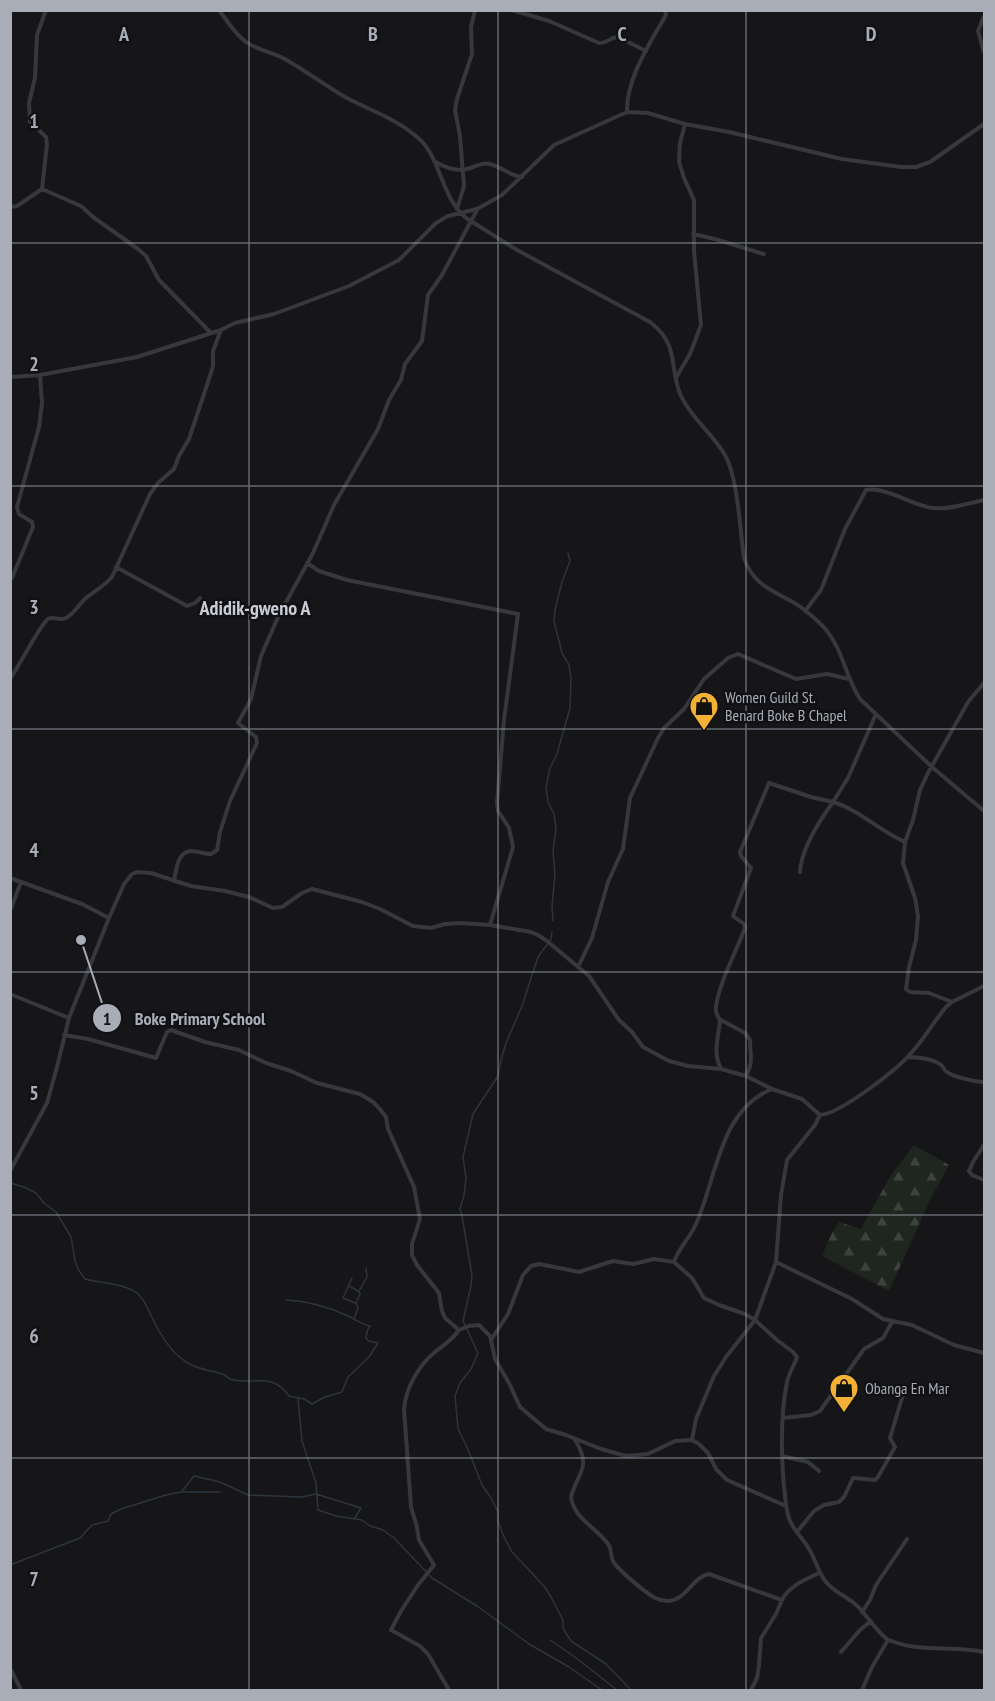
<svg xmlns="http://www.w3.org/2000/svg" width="995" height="1701" viewBox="0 0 995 1701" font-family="'PT Sans Narrow',sans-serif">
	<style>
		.forest { fill: url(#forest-firs) }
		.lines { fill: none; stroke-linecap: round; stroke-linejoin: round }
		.stream { stroke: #2c353c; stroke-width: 1.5 }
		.street { stroke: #37383d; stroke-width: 4 }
		.grid { fill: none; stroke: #a8adb8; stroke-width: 1.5; stroke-opacity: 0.55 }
		.labels { text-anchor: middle; stroke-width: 5; stroke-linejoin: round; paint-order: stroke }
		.poi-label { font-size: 16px; fill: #a8adb8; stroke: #111113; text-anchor: start }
		.quarter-label { font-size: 20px; font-weight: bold; fill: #c9ccd4; stroke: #111113 }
		.grid-label { font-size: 20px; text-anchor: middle; font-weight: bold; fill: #a8adb8; stroke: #111113; stroke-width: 5; stroke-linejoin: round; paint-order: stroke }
		.leader { fill: none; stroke: #a8adb8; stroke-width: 2 }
		.callout-dot { fill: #a8adb8; stroke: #111113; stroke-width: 2 }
		.mark-label { font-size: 18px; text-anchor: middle; font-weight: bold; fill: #111 }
		.callout-label { font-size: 18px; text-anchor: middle; font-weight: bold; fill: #a8adb8; stroke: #111113; stroke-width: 5; stroke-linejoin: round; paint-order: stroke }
	</style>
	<defs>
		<pattern id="forest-firs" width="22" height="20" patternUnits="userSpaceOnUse" patternTransform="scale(1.5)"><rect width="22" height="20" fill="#1e261f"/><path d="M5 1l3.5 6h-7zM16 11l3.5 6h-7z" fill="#3c433d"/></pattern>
	</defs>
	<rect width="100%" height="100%" fill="#161618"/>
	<!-- forest -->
	<path class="forest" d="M914,1145L949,1165L930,1200L889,1291L822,1256L831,1235L839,1222L861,1229L891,1175Z"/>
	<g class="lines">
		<!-- stream -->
		<path class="stream" d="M553,921L552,906L555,874L553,851L556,829L554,814L548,802L546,787L550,768L557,754L570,708L571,679L569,665L562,653L554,621L555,610L562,582L570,561L568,553
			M552,932L551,939L538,957L522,1006L506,1043L501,1060L498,1076L473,1114L463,1157L466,1178L464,1195L460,1209L462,1216L472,1275L471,1286L463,1321L478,1353L471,1369L460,1383L455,1396L458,1429L467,1447L482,1485L491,1498L498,1512V1522L505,1539L512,1552L544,1586L551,1597L563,1620V1628L571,1641L606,1664L631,1690
			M10,1183L24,1187L36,1193L44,1203L56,1212L71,1237L75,1261L78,1269L85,1279C100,1283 127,1284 138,1294C144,1299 146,1306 150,1313C158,1331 170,1353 188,1363C199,1370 210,1370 223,1374C225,1375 228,1378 230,1379C252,1386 272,1371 289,1396L304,1399L312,1404L325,1397L342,1392L348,1377L369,1357L378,1343L369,1341L366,1338L367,1331L370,1326C362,1324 356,1320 348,1316C329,1307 307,1301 286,1300
			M352,1278L343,1298L355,1303
			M349,1286L358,1291
			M354,1319L358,1308L356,1303L360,1294L359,1291L367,1277L366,1268
			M298,1399L302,1441L316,1483L318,1510L336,1516L362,1520L370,1526L383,1530L394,1538L432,1578L477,1606L529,1644L569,1667L602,1690
			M182,1491L194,1476L220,1482L248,1495L302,1497L316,1494L361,1508L354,1519
			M10,1565L80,1538L92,1525L108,1521L111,1514L121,1509L166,1495L181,1492H220
			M550,1640L575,1657L617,1690"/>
		<!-- street -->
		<path class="street" d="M46,10L37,35L35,78L29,103L30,122L46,137L47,144L42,189L81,206L93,217L138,249L146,256L159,280L211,333
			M219,10C227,21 235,34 246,42C257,50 272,52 283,58C305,70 324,85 345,97C369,110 397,119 417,137C441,156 440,196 466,218L517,250L650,322C681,346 668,367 681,396C692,419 712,433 725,455C738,478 740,531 744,558C752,583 771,590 791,601C801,606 820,622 827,631C843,651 846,678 860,699L932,767L984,811
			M512,10L549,21L599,43C607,44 610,37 618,37L646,51
			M984,16L978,31L984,52
			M627,112C626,79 650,43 666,15L665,10
			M434,161C442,166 452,170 462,170C471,170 481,161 490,164C502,167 510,176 522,177
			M10,207L17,206L42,189
			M457,209L464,186L460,136L455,110L457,99L472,54L471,27L475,10
			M693,234L715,239L764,254
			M677,376L690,354L701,325L694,251V200L684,178L679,162L680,143L685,124
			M10,377L40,375L137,357L221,330L235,323L274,314L349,286L399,260L436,223L448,216L477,209L502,195L554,145L627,112L648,113L685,124L729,132L842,159L901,167H916L930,162L984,124
			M307,563L319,571L347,580L518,614L504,720L497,803L498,811L509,828L513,847L490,925
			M116,567L187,606L195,603L200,598
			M12,578L33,527L32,522L19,514L17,507L39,427L42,403L40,375
			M805,611L821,590L845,529L866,490C885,486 913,506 933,508C949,510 969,503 984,500
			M10,679C17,670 41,623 48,619C53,616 60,621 66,618C74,614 79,604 86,598C95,591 104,586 112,577L150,494L158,483L174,469L179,456L189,439L208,382L213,366V351L221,330
			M800,872C801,849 820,820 833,802C860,810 879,831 905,842
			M10,878L82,904L109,918
			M174,881C176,871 177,853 190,851C197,851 204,854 211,854L217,850L220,832L230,801L257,743L256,737L238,723L251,699L261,656L279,615L313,553L334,505L378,429L389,400L401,380L405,364L422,341L428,295L442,275L477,210
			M10,911L21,882
			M578,967L592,938L608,882L623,849L630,798L658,738L664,728L684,709L704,679L728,658L738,654L796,679L827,674L849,679
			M10,994L69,1018
			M952,1002L929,993L910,992L906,989L909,967L916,940L918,916L915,898L903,863L905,842L913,820L920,790L928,773L968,702L984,683
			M721,1020L745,1033L750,1040C750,1056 754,1060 746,1076
			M64,1035L88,1039L156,1058L167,1032L171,1030L205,1042L239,1050L266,1063L291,1071L317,1083L360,1094L373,1102L379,1108L386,1117L388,1129L414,1187L420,1219L412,1244V1255L417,1265L439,1293L442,1311L445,1318L459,1330L469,1326L479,1325L490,1336L495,1359L509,1383L520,1407L546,1429L566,1435L601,1449L626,1456L648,1454L675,1441L692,1440L699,1444L708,1453L716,1469L727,1480L786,1506
			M908,1057C917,1057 934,1059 941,1065C944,1067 944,1071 947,1072C953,1077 977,1082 984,1082
			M721,1068C712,1053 719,1036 720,1020C717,1015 715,1012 716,1006C720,981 736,952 745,928L744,924L733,916L751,868L741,856L740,852L769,783L811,797L833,802L848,778L876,714
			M820,1115L815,1125L787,1160L781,1195L776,1262L755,1320L777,1340L793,1352L797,1357C794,1366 789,1373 787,1382C780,1417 781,1452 784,1487C786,1499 785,1512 791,1523C796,1533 804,1540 809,1549C816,1560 818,1572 826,1582C834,1592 846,1596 855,1604C866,1613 879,1636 889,1640C919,1653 953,1645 984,1652
			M984,1145L973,1162L969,1171L972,1175L984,1180
			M10,1171L47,1103L57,1067L69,1018L109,918L124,884L132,874L137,872L151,873L191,886L225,891L249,897L273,908L282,907L302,893L312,889L362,902L380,909L413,926L431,928L445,924L460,923L490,925L531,932L538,935L547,941L589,976L619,1020L632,1032L643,1047L669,1061L688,1066L721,1069L746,1076L772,1089L802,1099L820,1115C840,1114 898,1069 912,1052C925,1038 934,1021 946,1007L952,1002L984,986
			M776,1262L852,1299L883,1319L912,1325L954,1345L984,1353
			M491,1340L508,1314L523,1275L531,1266L539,1264L579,1272L613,1261L633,1264L654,1259L674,1262
			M783,1418L811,1415L820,1411L864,1349L883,1338L892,1322
			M574,1438C593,1469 578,1470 571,1497C574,1519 596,1527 608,1544C612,1549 610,1555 613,1561C617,1569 646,1593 655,1598C659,1600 663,1601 668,1601C687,1600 692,1577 709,1574L782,1600C789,1586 806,1579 819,1573
			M692,1440L696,1419L714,1376L726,1357L755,1320L745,1314L719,1305L704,1298L692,1278L674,1262C678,1249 689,1239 695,1226C717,1180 718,1111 772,1089
			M782,1456L808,1462L819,1471
			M797,1532L814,1511L824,1505L839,1502L844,1497L853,1478L875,1480L878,1477L895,1447L890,1438L905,1388
			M862,1612L870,1600L876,1585L907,1539
			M841,1652L860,1630L871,1621
			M10,1668L21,1690
			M449,1690L428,1654L420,1646L391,1630L401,1611L418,1585L434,1565L419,1540L417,1527L411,1507L404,1409C406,1388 418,1366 435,1352C444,1345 452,1340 459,1330
			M751,1690L757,1678L759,1665L761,1638L776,1614L782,1600
			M862,1690L872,1667L888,1640"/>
	</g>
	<!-- grid -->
	<path class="grid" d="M249,10V1690M498,10V1690M746,10V1690M10,243H984M10,486H984M10,729H984M10,972H984M10,1215H984M10,1458H984"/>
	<!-- icons -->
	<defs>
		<g id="shop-pin" transform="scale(1.5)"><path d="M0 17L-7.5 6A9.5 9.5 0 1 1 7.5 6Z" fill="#f2b134" stroke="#111113"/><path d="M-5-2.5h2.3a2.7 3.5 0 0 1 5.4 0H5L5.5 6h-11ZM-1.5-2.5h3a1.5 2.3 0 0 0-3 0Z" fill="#111"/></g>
	</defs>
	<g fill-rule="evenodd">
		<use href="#shop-pin" x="704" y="706"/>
		<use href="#shop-pin" x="844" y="1388"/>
	</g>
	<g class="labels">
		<!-- poi labels -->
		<g class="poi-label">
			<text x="725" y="703">Women Guild St.<tspan x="725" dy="18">Benard Boke B Chapel</tspan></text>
			<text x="865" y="1394">Obanga En Mar</text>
		</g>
		<!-- quarter labels -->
		<g class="quarter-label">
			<text x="255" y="615">Adidik-gweno A</text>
		</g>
	</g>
	<g class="grid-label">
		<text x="124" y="41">A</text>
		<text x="373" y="41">B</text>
		<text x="622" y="41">C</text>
		<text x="871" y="41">D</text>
		<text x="34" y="128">1</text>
		<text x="34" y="371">2</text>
		<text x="34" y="614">3</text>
		<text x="34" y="857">4</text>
		<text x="34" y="1100">5</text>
		<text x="34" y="1343">6</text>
		<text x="34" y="1586">7</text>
	</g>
	<!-- callouts -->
	<path class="leader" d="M81 940L107 1018"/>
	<g class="callout-dot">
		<circle cx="81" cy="940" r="6"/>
		<circle cx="107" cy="1018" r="15"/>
	</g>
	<g class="mark-label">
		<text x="107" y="1025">1</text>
	</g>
	<g class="callout-label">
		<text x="200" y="1025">Boke Primary School</text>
	</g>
	<!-- border -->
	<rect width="995" height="1701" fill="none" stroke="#a8adb8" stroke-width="24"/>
</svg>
